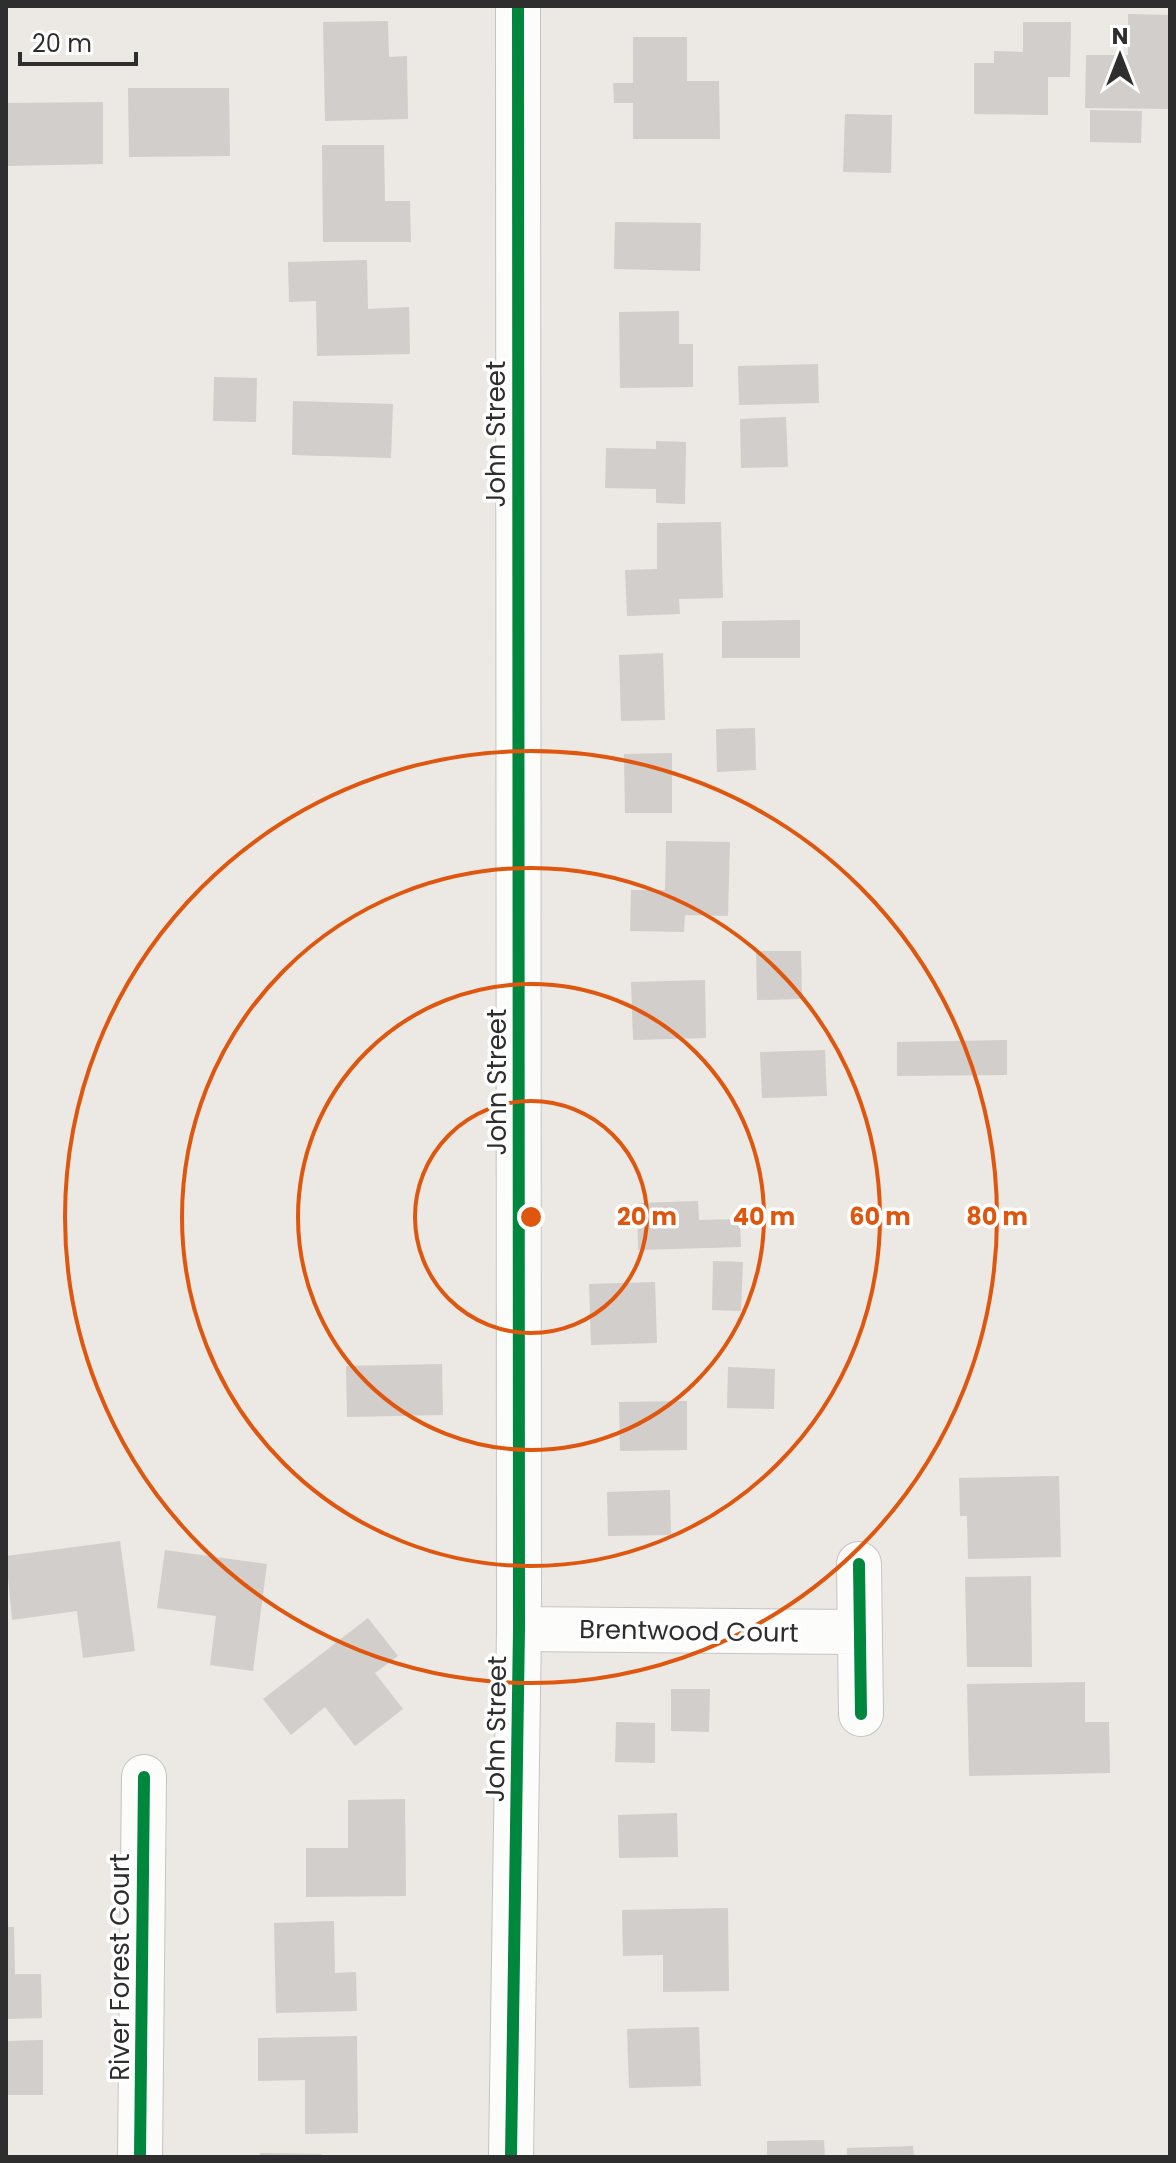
<svg xmlns="http://www.w3.org/2000/svg" width="1176" height="2163" viewBox="0 0 1176 2163" font-family="Poppins,sans-serif">
	<style>
		.building { fill: #d1cecb }
		.lines { fill: none; stroke-linecap: round; stroke-linejoin: round }
		.minor-casing { stroke: #c5c4c5; stroke-width: 46 }
		.minor { stroke: #fcfcfb; stroke-width: 44 }
		.cycleway-casing { stroke: #fff; stroke-width: 17 }
		.cycleway { stroke: #00873e; stroke-width: 12 }
		.ring { fill: none; stroke: #df570e; stroke-width: 4 }
		.labels { text-anchor: middle; stroke-width: 7; stroke-linejoin: round; paint-order: stroke }
		.street-label { font-size: 26px; fill: #2e2e2e; stroke: #fff }
		.centre { fill: #df570e; stroke: #fff; stroke-width: 4 }
		.ring-label { font-size: 24px; text-anchor: middle; font-weight: bold; fill: #df570e; stroke: #fff; stroke-width: 7; stroke-linejoin: round; paint-order: stroke }
	</style>
	<rect width="100%" height="100%" fill="#ece8e4"/>
	<!-- building -->
	<path class="building" d="M1128,14L1170,15V109L1085,108L1086,55H1128Z
		M388,21L389,57L407,56L408,119L325,121L323,22Z
		M1023,22H1071L1070,77H1048V115L974,114V63H994V51L1023,52Z
		M633,37H687V81H719L720,139H633V103H614L613,83H633Z
		M128,88H229L230,156L129,157Z
		M103,102V164L6,166V103Z
		M1090,110L1142,111L1141,143L1090,142Z
		M845,114L892,115L891,173L843,172Z
		M322,145H384L385,201H410L411,242H323Z
		M615,222L701,223L700,271L614,269Z
		M367,260L368,309L409,307L410,354L317,356L316,301L289,302L288,262Z
		M679,311V344H693V387L620,388L619,312Z
		M818,364L819,403L739,405L738,366Z
		M214,377L257,378L256,422L213,421Z
		M293,401L393,404L391,458L292,455Z
		M786,417L788,467L741,468L740,419Z
		M656,441L686,442L685,504L656,503V489L605,488L606,448L656,449Z
		M721,522L723,598L679,599L680,614L627,616L625,570L657,569V523Z
		M800,620V658H722V621Z
		M663,653L665,720L621,721L619,655Z
		M755,728L756,770L717,772L716,729Z
		M672,753V813H625L624,754Z
		M666,841L730,842L728,916L685,915L684,932L630,931L631,890H665Z
		M756,951H801L802,999L757,1000Z
		M705,980L706,1038L633,1040L631,982Z
		M1007,1040V1075L897,1076V1042Z
		M825,1050L827,1096L762,1098L760,1052Z
		M698,1201L699,1220L740,1219L741,1247L638,1250L637,1203Z
		M713,1261L743,1262L741,1311L712,1310Z
		M655,1282L657,1343L591,1345L589,1284Z
		M442,1364L443,1415L347,1417L346,1366Z
		M728,1367L775,1369L774,1409L727,1408Z
		M687,1401V1450L620,1451L619,1402Z
		M1059,1476L1061,1557L968,1559L967,1516H960L959,1478Z
		M670,1490L671,1535L608,1536L607,1492Z
		M120,1541L135,1651L83,1658L77,1611L12,1620L6,1556Z
		M165,1550L267,1564L253,1671L210,1665L216,1616L157,1608Z
		M1031,1576L1032,1667H967L965,1577Z
		M368,1618L398,1656L375,1673L403,1709L355,1746L325,1707L291,1735L263,1699Z
		M1085,1682V1722H1109L1110,1773L969,1776L967,1684Z
		M671,1689H710L709,1732L671,1731Z
		M616,1722L655,1723V1763L615,1762Z
		M405,1799L406,1896L306,1897V1848H348V1800Z
		M677,1813L678,1857L619,1858L618,1815Z
		M728,1908L729,1991L663,1992V1955L623,1956L622,1910Z
		M334,1921L335,1973L356,1972L357,2011L276,2013L274,1923Z
		M6,1927H14L15,1974H41L42,2018L6,2019Z
		M699,2027L701,2086L629,2088L627,2029Z
		M357,2036L358,2133L305,2134V2080L258,2081V2038Z
		M43,2040V2095H6V2041Z
		M824,2140L825,2157H767V2141Z
		M913,2146L914,2157H847V2148Z
		M260,2153L322,2154V2157H260Z"/>
	<g class="lines">
		<!-- minor casing -->
		<g class="minor-casing">
			<path id="minor" d="M859,1564L861,1714
				M519,1629L859,1632
				M140,2157L144,1777
				M511,2157L519,1629L518,6"/>
		</g>
		<!-- minor -->
		<use href="#minor" class="minor"/>
		<!-- cycleway casing -->
		<g class="cycleway-casing">
			<path id="cycleway" d="M859,1564L861,1714
				M140,2157L144,1777
				M511,2157L519,1629L518,6"/>
		</g>
		<!-- cycleway -->
		<use href="#cycleway" class="cycleway"/>
	</g>
	<!-- distance rings -->
	<g class="ring">
		<circle cx="531" cy="1217" r="116"/>
		<circle cx="531" cy="1217" r="233"/>
		<circle cx="531" cy="1217" r="349"/>
		<circle cx="531" cy="1217" r="466"/>
	</g>
	<g class="labels">
		<!-- street labels -->
		<g class="street-label">
			<text transform="translate(496 434) rotate(-90)" y="9">John Street</text>
			<text transform="translate(497 1082) rotate(-90)" y="9">John Street</text>
			<text transform="translate(689 1631) rotate(1)" y="9">Brentwood Court</text>
			<text transform="translate(496 1729) rotate(-89)" y="9">John Street</text>
			<text transform="translate(120 1967) rotate(-90)" y="9">River Forest Court</text>
		</g>
	</g>
	<circle cx="531" cy="1217" r="12" class="centre"/>
	<g class="ring-label">
		<text x="647" y="1225">20 m</text>
		<text x="764" y="1225">40 m</text>
		<text x="880" y="1225">60 m</text>
		<text x="997" y="1225">80 m</text>
	</g>
	<!-- border -->
	<rect width="1176" height="2163" fill="none" stroke="#2e2e2e" stroke-width="16"/>
	<!-- north arrow -->
	<g transform="translate(1120 56)" stroke="#ffffff" stroke-width="6" paint-order="stroke">
	<path d="M0-6L14 30L0 20L-14 30Z" fill="#2e2e2e"/>
	<text y="-12" font-size="22" font-weight="bold" text-anchor="middle" fill="#2e2e2e">N</text>
	</g>
	<!-- scale -->
	<path d="M20 52v12h116v-12" fill="none" stroke="#2e2e2e" stroke-width="4"/>
	<text x="32" y="52" font-size="24" fill="#2e2e2e" stroke="#ffffff" stroke-width="6" paint-order="stroke">20 m</text>
</svg>
